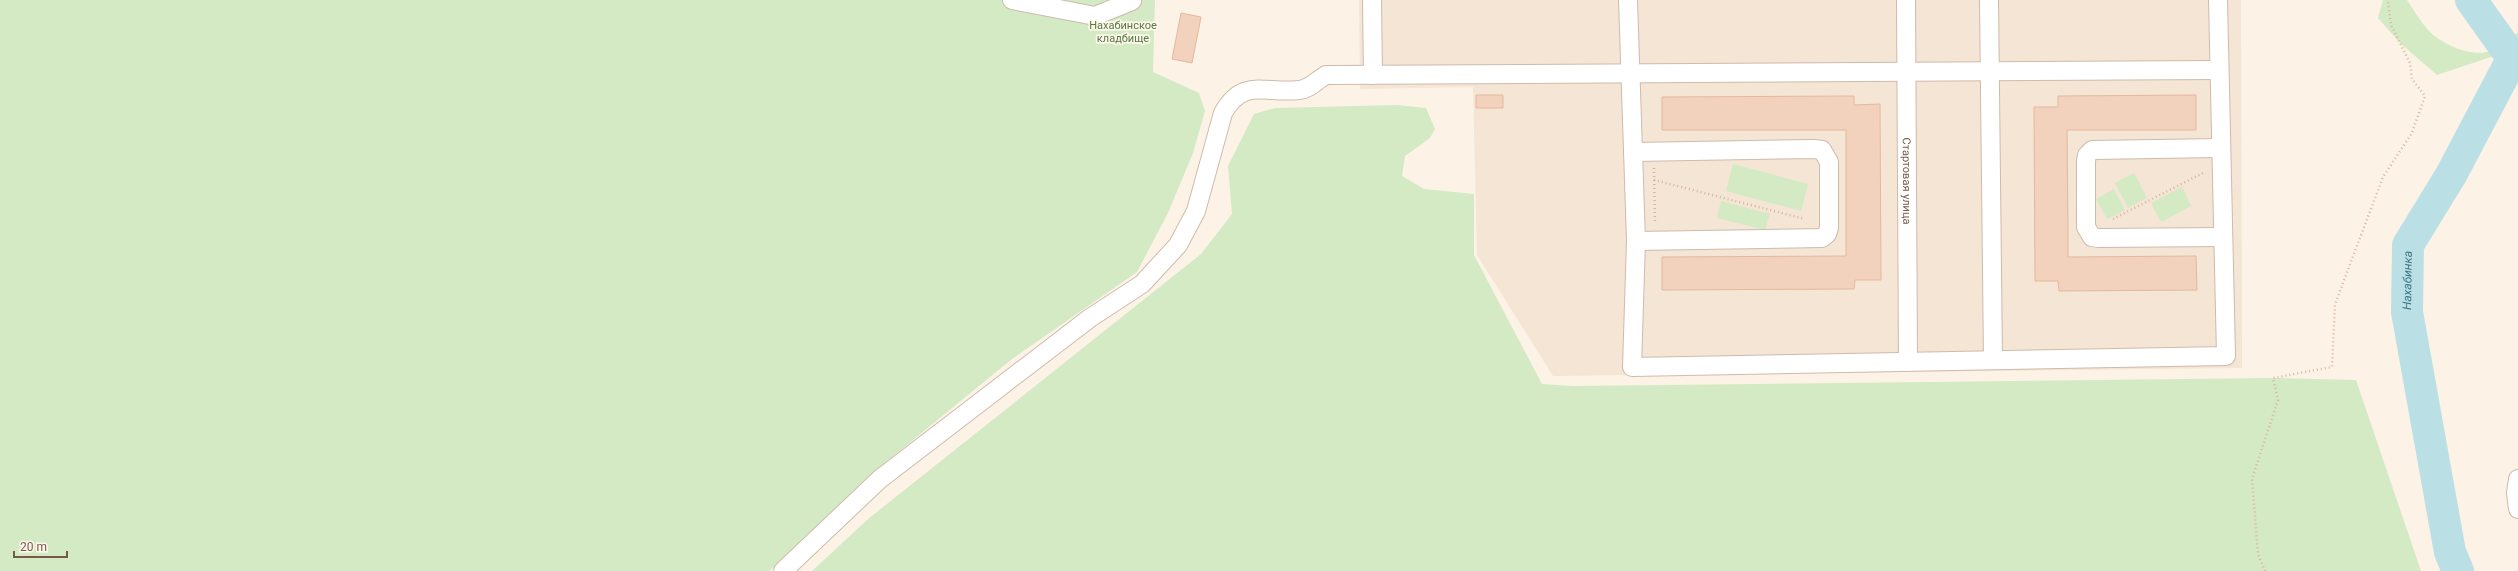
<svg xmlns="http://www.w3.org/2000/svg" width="2518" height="571" viewBox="0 0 2518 571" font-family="Roboto,sans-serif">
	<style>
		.residential { fill: #f4e5d4 }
		.green { fill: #d3eac4 }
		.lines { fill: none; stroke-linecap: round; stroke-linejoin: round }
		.stream { stroke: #a0cfd8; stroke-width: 5.5 }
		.river { stroke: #bae0e6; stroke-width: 32 }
		.building { fill: #f2d2bd; stroke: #e4b89e }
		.minor-casing { stroke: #cebbac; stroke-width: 20 }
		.path { stroke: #d7b5a0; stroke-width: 2.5; stroke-dasharray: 1 3; stroke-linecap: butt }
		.minor { stroke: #fff; stroke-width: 18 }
		.labels { text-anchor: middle; stroke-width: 3.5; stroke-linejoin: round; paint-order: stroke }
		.park-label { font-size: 11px; fill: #547b42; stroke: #fff7ec }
		.street-label { font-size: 11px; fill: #755a4a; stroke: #fff7ec }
		.water-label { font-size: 12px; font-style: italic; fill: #417782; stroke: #fff7ec }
	</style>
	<rect width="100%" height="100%" fill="#fcf3e6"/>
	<!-- residential -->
	<path class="residential" d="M1359,0H2241L2242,368L1553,376L1477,255L1473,87L1360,89Z"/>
	<!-- green -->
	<path class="green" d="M0,0H1155L1153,72L1199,93L1205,111L1193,153L1168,213L1137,272L1012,359L869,476L770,571H0Z
		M2383,0H2407C2414,10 2420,21 2428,30C2441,44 2472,58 2490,51C2501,47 2510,39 2518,32V48L2437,75L2400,43L2378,18Z
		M1397,105L1426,108L1435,129L1430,138L1405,156L1402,176L1424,189L1474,194V255L1542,384L1572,386L2273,378L2356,380L2421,571H812L868,519L1201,254L1232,214L1228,166L1254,114L1275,108Z
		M1733,164L1808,184L1801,211L1726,191Z
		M2134,173L2147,198L2128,208L2115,183Z
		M2182,187L2191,206L2161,222L2151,203Z
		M2114,189L2125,210L2107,219L2096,199Z
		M1721,201L1770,214L1765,230L1717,218Z"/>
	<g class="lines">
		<!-- stream -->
		<path class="stream" d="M2509,65L2518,67"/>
		<!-- river -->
		<path class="river" id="s1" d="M2458,571L2450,552L2407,312L2408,245L2451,175L2509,65L2511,56L2471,0"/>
	</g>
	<!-- building -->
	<path class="building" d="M1181,13L1201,17L1192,63L1172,59Z
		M1476,95H1503V108H1476Z
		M2196,95V130H2067L2068,225V257L2196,256L2197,290L2059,291L2058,281H2035L2034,107H2058V96Z
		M1854,96V105L1880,104L1881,280H1855L1854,289L1662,290V257L1846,256V130H1662V97Z"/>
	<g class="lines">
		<!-- minor casing -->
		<g class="minor-casing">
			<g id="minor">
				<path d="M1012,0L1095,16L1132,1"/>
				<path d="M1372,0L1373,75"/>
				<path d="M1628,0L1636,241L1632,367L2226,356L2218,0"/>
				<path id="s2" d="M1906,0L1908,362"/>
				<path d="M1989,0L1993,360"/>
				<path d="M2220,148L2092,150L2087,155L2086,161V227L2092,237L2098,238L2223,237"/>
				<path d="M1633,152L1814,149L1822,150L1829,162V228L1827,234L1822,238L1636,241"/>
				<path d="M2518,479L2516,493L2518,509"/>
				<path d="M783,571L880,479L1090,318L1142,284L1178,245L1196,211L1223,113C1243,77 1265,94 1299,90C1310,89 1317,80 1326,75L2218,70"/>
			</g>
		</g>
		<!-- path -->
		<path class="path" d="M1654,168L1655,223
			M1654,180L1805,219
			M2113,219L2203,173
			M2265,571L2258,554L2252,479L2278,400L2273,378L2332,367L2335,304L2383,177L2412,133L2425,96L2412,79L2410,63L2391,25L2388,0"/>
		<!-- minor -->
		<use href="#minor" class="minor"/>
	</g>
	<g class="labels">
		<!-- park labels -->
		<g class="park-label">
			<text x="1123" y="29">Нахабинское<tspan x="1123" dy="13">кладбище</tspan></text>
		</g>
		<!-- street labels -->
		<g class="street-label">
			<text dy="4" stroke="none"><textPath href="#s2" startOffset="181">Стартовая улица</textPath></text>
		</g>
		<!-- water labels -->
		<g class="water-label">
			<text dy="4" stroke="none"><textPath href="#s1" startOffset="296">Нахабинка</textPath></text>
		</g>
	</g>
	<!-- scale -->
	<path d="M14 551v6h53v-6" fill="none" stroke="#755a4a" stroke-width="2"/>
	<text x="20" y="551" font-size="12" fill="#755a4a" stroke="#fff7ec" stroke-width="3" paint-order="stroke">20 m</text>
</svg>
